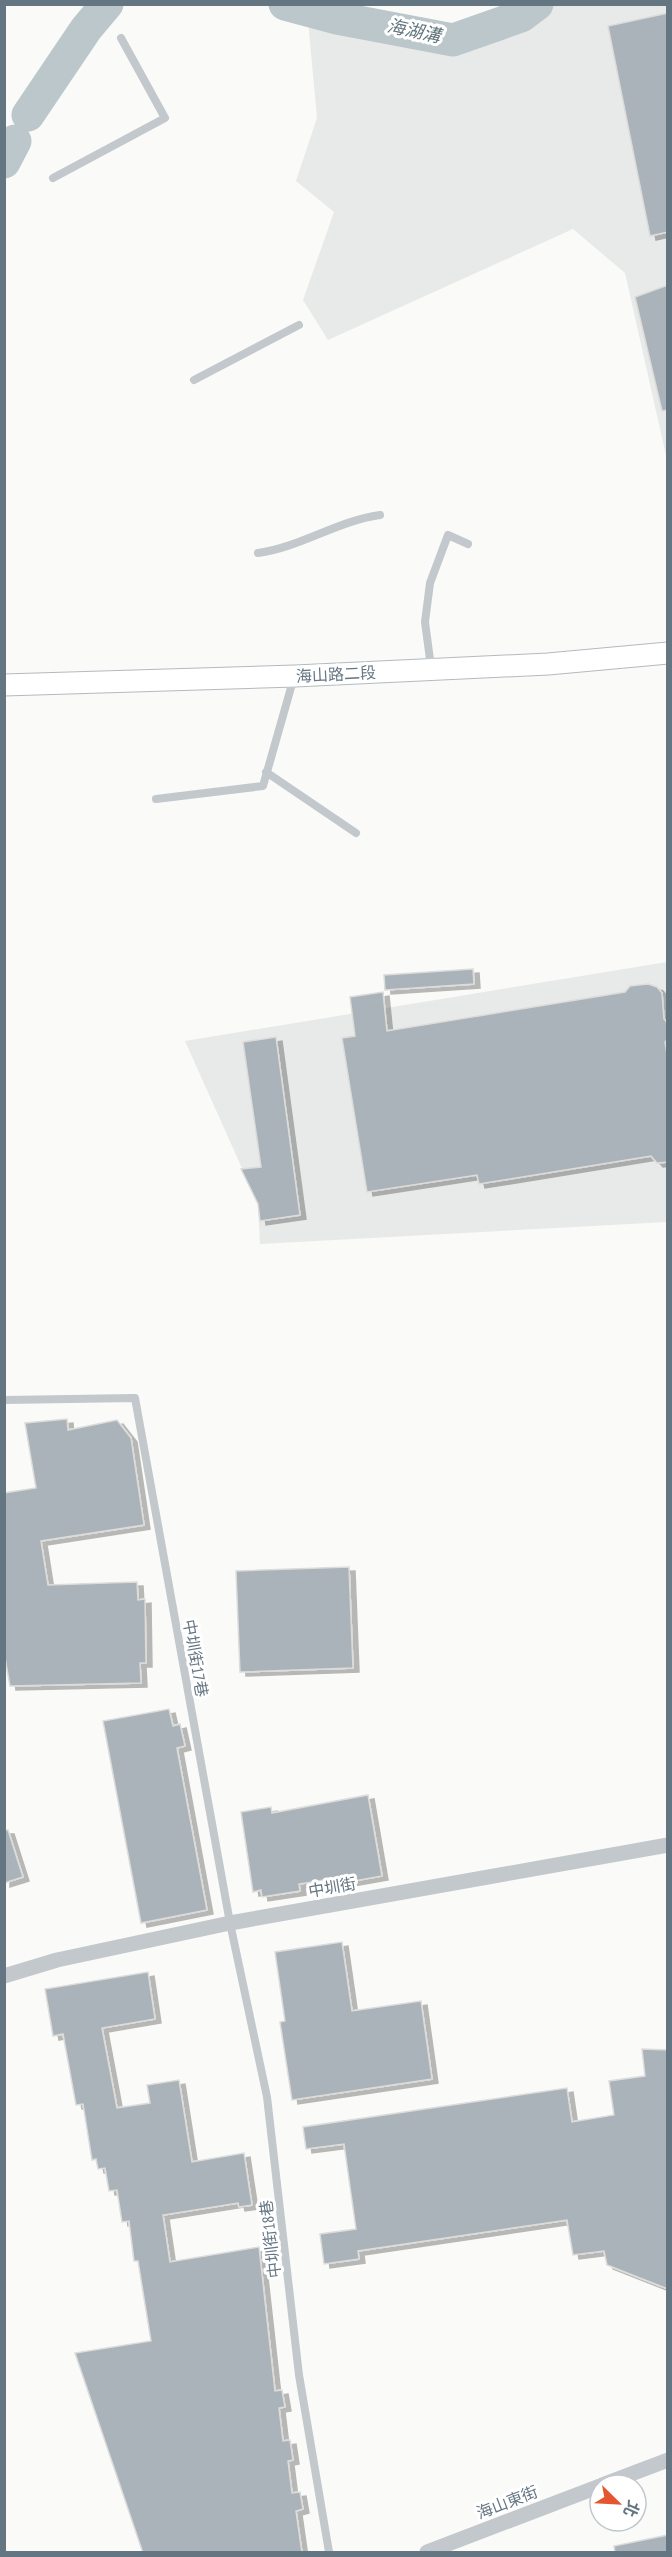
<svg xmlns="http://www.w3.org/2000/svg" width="672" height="2557" viewBox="0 0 672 2557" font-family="'PT Sans Narrow','Noto Sans TC',sans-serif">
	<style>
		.built { fill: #e8e9e9 }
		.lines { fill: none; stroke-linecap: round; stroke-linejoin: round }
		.river { stroke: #bbc7cb; stroke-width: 33 }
		.building { fill: #aab3b9; stroke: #dcdcda; stroke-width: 1.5; filter: url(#shadow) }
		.secondary-casing { stroke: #b3babf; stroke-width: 23 }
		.service { stroke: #c3c8cc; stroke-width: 8 }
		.minor { stroke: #c3c8cc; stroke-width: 15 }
		.secondary { stroke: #fff; stroke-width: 21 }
		.labels { text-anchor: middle; stroke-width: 6; stroke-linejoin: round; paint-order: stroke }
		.street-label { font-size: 16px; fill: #657683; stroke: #fff }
		.water-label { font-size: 18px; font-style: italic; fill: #60757c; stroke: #fff }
	</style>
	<defs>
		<filter id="shadow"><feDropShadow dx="6" dy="4" stdDeviation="0" flood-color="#0004"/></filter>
	</defs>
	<rect width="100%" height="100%" fill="#fafaf8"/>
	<!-- built -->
	<path class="built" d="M537,5H667V460L625,273L573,229L328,340L303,300L334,212L296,181L317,118L307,10L453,39L521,16Z
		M667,962V1222L260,1244L258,1204L185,1041Z"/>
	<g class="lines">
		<!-- river -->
		<path class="river" d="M285,4L337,18L453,40L521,16L537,4
			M28,115L86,29L107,4
			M4,162L15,141"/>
	</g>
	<!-- building -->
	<path class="building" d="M668,13V232L650,236L608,26Z
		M668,285V410L662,411L635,297Z
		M473,969L474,984L385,990L384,975Z
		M648,984L657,987L662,993L664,1019L666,1021L668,1029V1039L665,1042L668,1060V1162L657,1163L651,1156L479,1184L477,1175L367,1192L342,1038L355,1036L350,997L383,992L387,1031L625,992L630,986Z
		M276,1037L300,1215L260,1221L258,1204L241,1169L261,1167L243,1042Z
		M67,1419L68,1430L117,1420L131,1438L144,1525L41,1541L48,1585L137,1582L138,1600L145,1599L146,1663H140L141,1683L10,1686L4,1652V1493L36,1488L25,1423Z
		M349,1567L353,1668L240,1672L236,1571Z
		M169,1709L173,1726L180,1724L185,1746L177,1748L207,1910L141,1923L103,1721Z
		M368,1795L382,1876L343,1883L342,1877L299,1884L300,1891L262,1897L261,1890L253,1892L241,1812L271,1807L272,1813Z
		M4,1830H8L23,1877L4,1883Z
		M342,1942L352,2011L421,2001L432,2079L292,2100L280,2022L285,2021L275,1952Z
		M148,1972L155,2019L102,2028L117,2108L150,2103L147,2085L179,2080L192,2162L244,2153L252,2205L239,2207L238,2203L163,2215L170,2262L259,2247L275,2391L282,2390L285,2407L279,2408L283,2441L290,2440L293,2460L288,2461L292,2493L300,2492L303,2509L296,2511L302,2553H143L75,2353L151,2341L138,2261H134L129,2221L122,2222L117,2190L109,2191L105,2168L98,2169L96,2159L92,2160L83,2104L76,2105L63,2034L53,2036L45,1989Z
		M642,2049L668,2050V2289L607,2265L604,2251L573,2255L567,2220L358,2251L359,2259L324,2264L320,2234L356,2229L344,2144L306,2149L303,2127L567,2088L572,2122L614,2115L609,2081L645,2076Z
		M668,2535V2553H615L614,2546Z"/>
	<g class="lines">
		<!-- secondary casing -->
		<g class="secondary-casing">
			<path id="secondary" d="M4,685L295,676L548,664L668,653"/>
		</g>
		<!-- service -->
		<path class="service" d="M53,178L165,118L121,38
			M194,380L299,325
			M258,553C301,547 337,521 380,515
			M431,667L425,622L430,583L448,535L468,544
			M266,772L356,833
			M156,799L263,786L294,677
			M4,1400L135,1398L230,1923L267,2097L299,2375L329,2552"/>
		<!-- minor -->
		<path class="minor" d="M4,1976L57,1960L230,1923L668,1845
			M602,2485L668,2460
			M427,2552L600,2486"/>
		<!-- secondary -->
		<use href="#secondary" class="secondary"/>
	</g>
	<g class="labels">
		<!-- street labels -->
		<g class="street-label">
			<text transform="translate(336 674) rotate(-3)" y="6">海山路二段</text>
			<text transform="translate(196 1658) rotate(80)" y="6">中圳街17巷</text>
			<text transform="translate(332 1887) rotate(-10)" y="6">中圳街</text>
			<text transform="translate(270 2239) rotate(-97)" y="6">中圳街18巷</text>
			<text transform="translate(507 2502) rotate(-21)" y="6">海山東街</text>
		</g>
		<!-- water labels -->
		<g class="water-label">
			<text transform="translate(414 31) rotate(12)" y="6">海湖溝</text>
		</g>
	</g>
	<!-- border -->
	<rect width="672" height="2557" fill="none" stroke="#657683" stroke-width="12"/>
	<!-- north arrow -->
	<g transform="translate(618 2503) rotate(114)"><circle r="28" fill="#ffffff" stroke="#c1c8cd" stroke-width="1.5"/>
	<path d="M0-4.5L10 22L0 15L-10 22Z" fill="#e4572e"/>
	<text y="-9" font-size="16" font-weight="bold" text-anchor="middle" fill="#657683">北</text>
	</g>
</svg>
